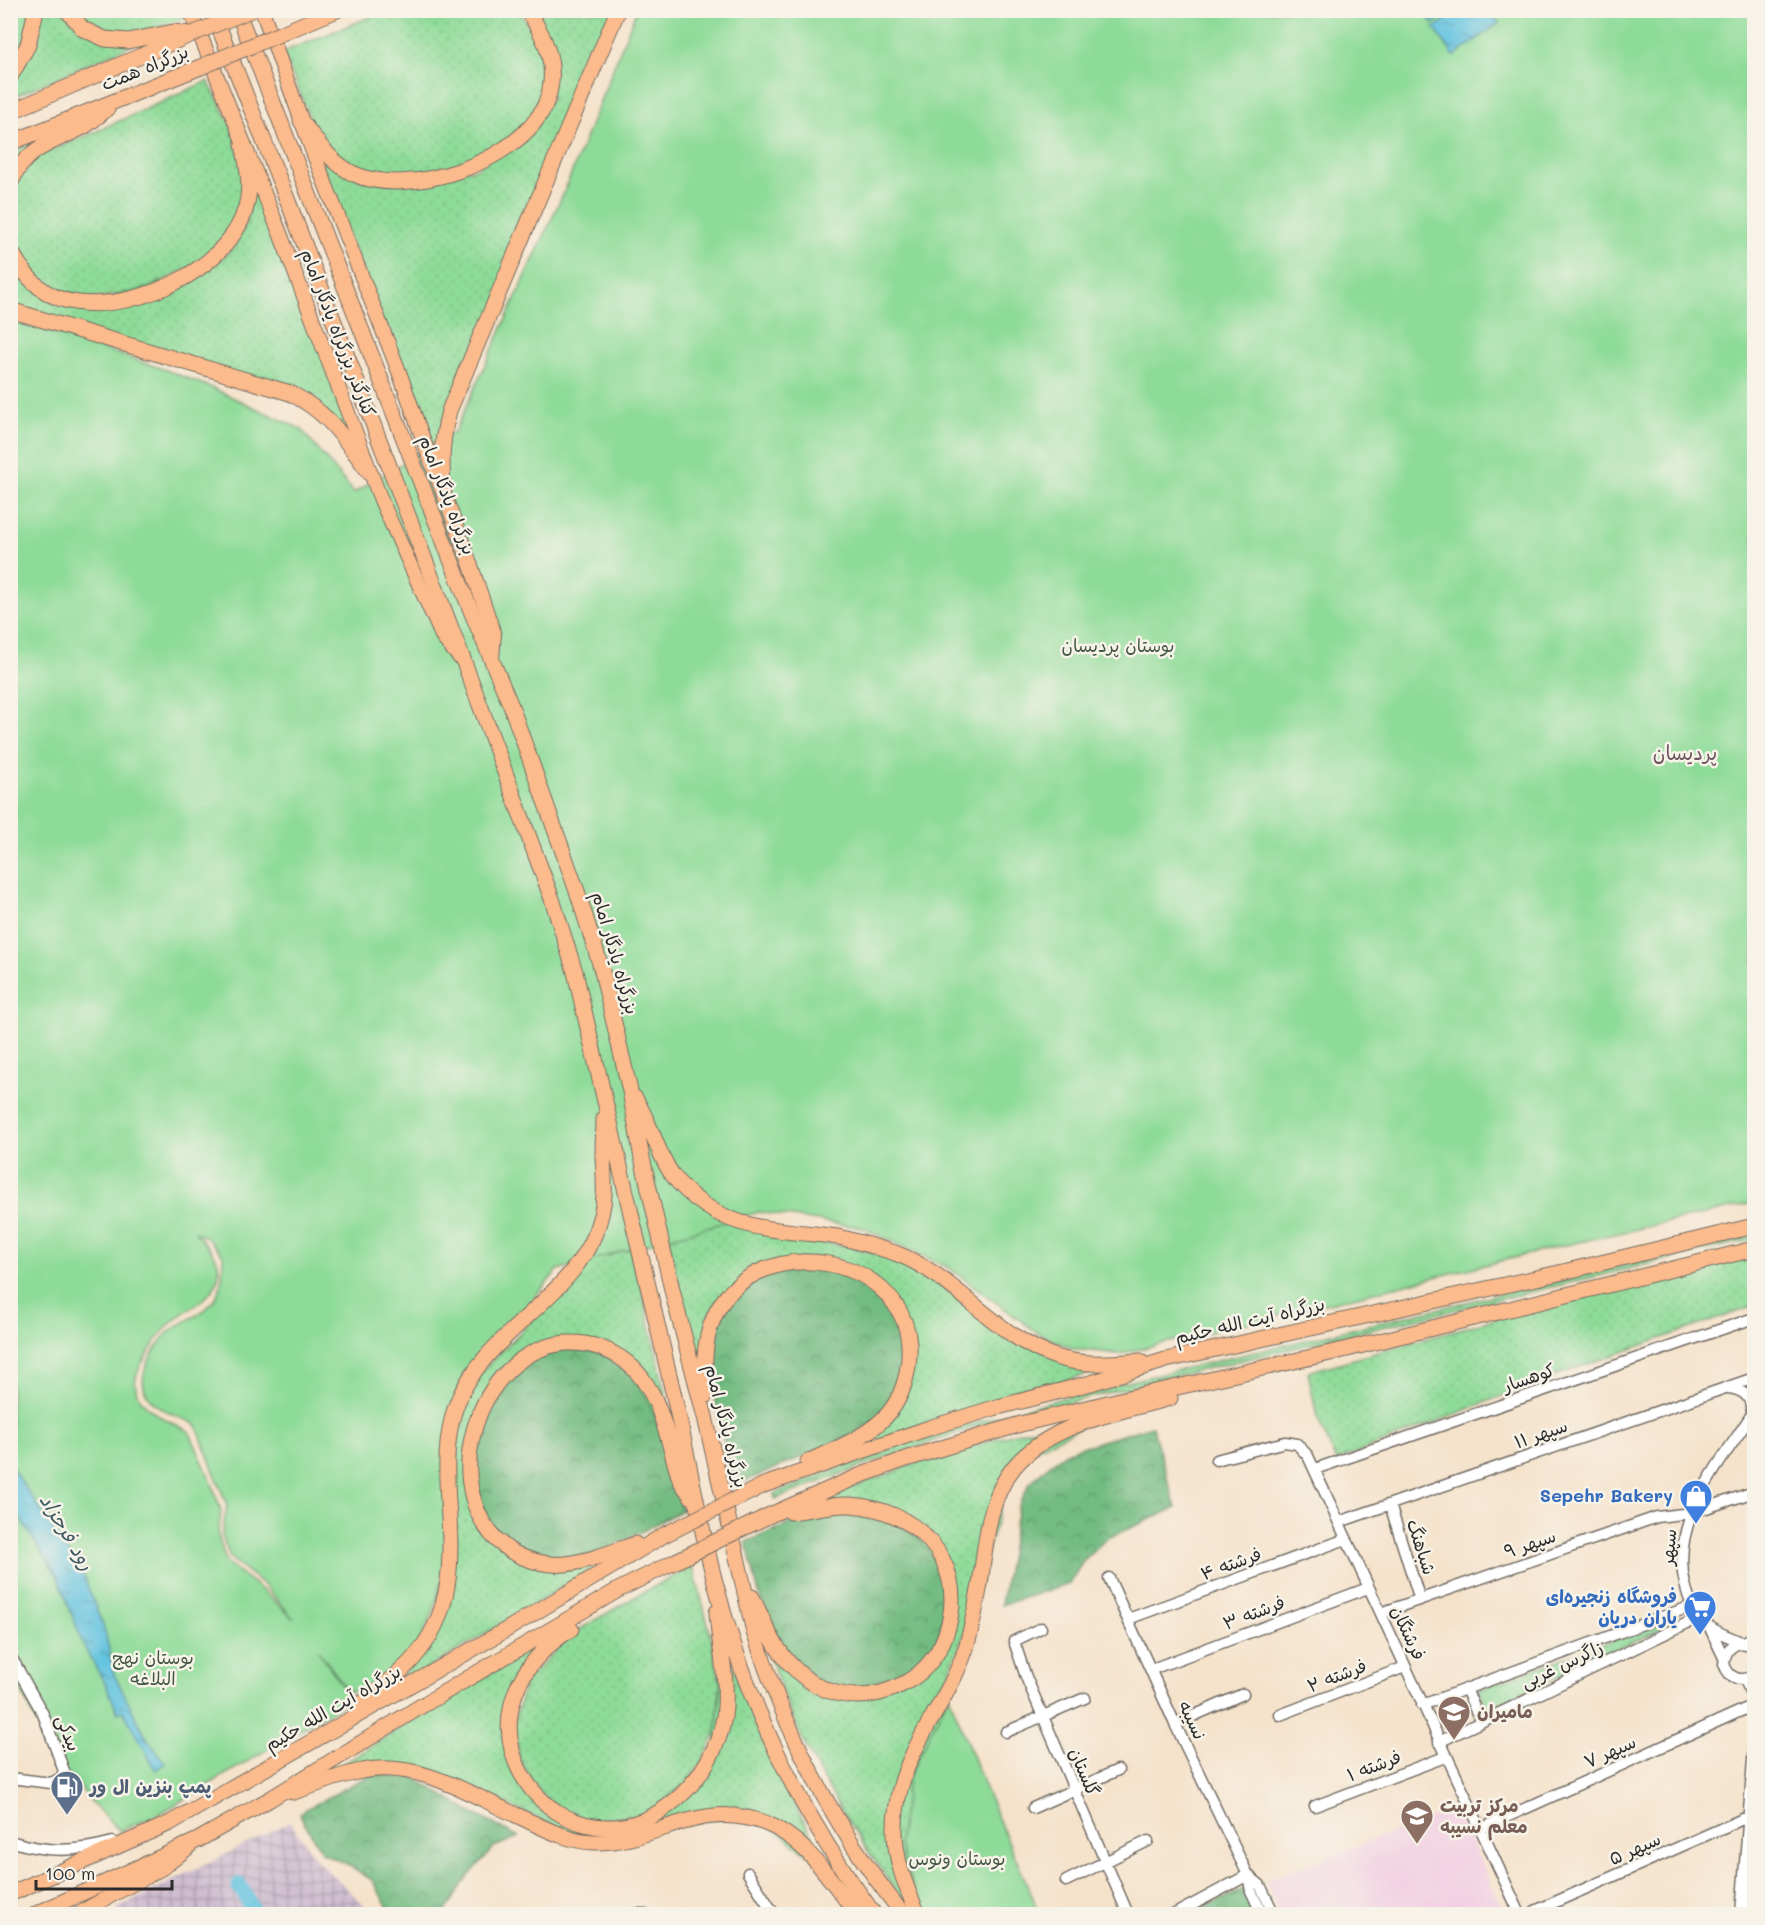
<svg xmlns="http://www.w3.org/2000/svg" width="1765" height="1925" viewBox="0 0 1765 1925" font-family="Mali,'Playpen Sans Arabic',sans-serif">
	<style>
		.built { fill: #f2cfe2 }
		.industrial { fill: url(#industrial-grid) }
		.grass { fill: url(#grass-dots); stroke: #5c8362; stroke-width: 1.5 }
		.forest { fill: url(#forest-crowns); stroke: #4e7356; stroke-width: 1.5 }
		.park { fill: #8edb99; stroke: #5c8362; stroke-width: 1.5; fill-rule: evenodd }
		.water { fill: url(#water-ripples); stroke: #467786; stroke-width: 1.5 }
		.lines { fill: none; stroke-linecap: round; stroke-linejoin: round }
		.river { stroke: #62c3e0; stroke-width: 16 }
		.minor-casing { stroke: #726b63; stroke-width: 13 }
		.major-casing { stroke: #726b63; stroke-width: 16 }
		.highway-casing { stroke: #726b63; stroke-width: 17 }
		.minor { stroke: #fff; stroke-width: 10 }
		.major { stroke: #fbbb8c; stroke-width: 14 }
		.highway { stroke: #fbbb8c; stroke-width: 15 }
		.highway-bridge-casing { stroke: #726b63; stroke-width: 17; stroke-linecap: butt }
		.highway-bridge { stroke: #fbbb8c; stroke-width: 15 }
		.labels { text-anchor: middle; stroke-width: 5; stroke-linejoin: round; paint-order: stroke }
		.street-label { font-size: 18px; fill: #2b2b2b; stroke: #f7f3e8 }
		.park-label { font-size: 18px; fill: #445746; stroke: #f7f3e8 }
		.shop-label { font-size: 18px; font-weight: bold; fill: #366cbe; stroke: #f7f3e8; text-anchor: end }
		.education-label { font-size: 18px; font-weight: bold; fill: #785e54; stroke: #f7f3e8; text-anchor: start }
		.service-label { font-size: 18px; font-weight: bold; fill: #4e5e75; stroke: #f7f3e8; text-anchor: start }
		.neighbourhood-label { font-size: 20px; fill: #6c5560; stroke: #f7f3e8 }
		.water-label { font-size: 20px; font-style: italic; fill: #3c5961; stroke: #f7f3e8 }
	</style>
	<defs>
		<pattern id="industrial-grid" width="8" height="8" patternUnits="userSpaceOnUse" patternTransform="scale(1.5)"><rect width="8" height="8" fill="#cfbdd0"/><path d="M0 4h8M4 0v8" fill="none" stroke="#a89aa9"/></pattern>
		<pattern id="grass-dots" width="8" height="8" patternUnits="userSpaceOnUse" patternTransform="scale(1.5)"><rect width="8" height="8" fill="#8edb99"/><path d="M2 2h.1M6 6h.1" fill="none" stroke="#7bbc84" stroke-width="1.8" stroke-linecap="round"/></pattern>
		<pattern id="forest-crowns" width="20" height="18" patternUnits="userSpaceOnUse" patternTransform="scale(1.5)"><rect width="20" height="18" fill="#72bb81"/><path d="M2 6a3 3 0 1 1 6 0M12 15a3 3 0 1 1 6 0" fill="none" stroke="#5e986a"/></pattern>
		<pattern id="water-ripples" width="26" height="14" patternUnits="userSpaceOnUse" patternTransform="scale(1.5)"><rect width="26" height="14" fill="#62c3e0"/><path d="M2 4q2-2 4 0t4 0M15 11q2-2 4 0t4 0" fill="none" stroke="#519fb6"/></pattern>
	</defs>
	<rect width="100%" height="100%" fill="#f7f3e8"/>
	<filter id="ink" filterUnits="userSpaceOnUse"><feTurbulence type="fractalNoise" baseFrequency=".0167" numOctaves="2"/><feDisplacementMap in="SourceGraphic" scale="12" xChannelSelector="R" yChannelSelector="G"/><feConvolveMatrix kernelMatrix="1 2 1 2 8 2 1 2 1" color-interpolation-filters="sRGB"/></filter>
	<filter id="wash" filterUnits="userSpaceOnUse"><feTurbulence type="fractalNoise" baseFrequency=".008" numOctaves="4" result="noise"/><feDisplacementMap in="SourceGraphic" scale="24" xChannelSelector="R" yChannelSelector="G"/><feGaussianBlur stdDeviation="1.35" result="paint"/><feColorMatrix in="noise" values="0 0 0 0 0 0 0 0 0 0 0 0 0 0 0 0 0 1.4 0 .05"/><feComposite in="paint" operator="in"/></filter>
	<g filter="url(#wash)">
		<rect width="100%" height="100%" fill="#f5e2cb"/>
		<!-- built -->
		<path class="built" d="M1456,1808L1505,1914H1281L1265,1881Z"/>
		<!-- industrial -->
		<path class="industrial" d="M290,1822L318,1862L374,1914H120L116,1909Z"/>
		<!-- grass -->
		<path class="grass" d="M40,11H62L132,45L11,98L10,83Z
			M72,11H186L188,17L134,35L91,30Z
			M385,11H520L547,61L545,92L524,127L478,160L399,179L348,167L317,135L283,52Z
			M532,11H613L437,458L315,151L361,181L477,169L552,98Z
			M208,81L230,123L241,156L244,191L234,226L199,263L143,290L89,299L46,288L12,244L10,239V200L16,183L34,157L86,136Z
			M58,132L11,175V152Z
			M252,175L363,459L318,403L11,306L10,259L82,307L209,269L232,249L247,222Z
			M604,1121L685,1482L662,1404L600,1564L386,1694L433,1641L452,1498L456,1425L476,1377L568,1284Z
			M642,1121L692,1203L804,1240L850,1246L892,1258L932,1279L986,1321L1102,1370L979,1405L827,1457L717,1300L708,1317L700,1378Z
			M1754,1234V1239L1154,1381L977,1426L881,1459L775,1499L774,1494L913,1440L1077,1394Z
			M1754,1256V1306L1545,1379L1336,1461L1317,1417L1308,1372L1512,1314Z
			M1131,1404L1014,1459L965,1631L946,1681L912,1914C877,1864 841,1815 813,1760C789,1715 773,1667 758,1619L808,1504L925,1460L1015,1433Z
			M693,1567L709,1628L721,1685L716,1731L703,1761L680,1790L641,1815L590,1821L561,1810L540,1793L519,1758L514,1725L525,1682L573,1633L642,1593Z
			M1674,1618L1675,1623L1487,1709L1479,1689Z
			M547,1638C531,1656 514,1675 507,1699C492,1754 526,1814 582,1828C591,1831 618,1833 627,1829C636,1825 644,1816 652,1809C673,1793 693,1777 714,1761L724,1640C756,1739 803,1831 865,1914H860L820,1863L752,1813L614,1836L576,1835L435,1773L325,1776L422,1714Z"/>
		<!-- forest -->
		<path class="forest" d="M817,1267L862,1282L883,1299L899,1327L902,1367L894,1395L874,1422L828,1446L734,1486L711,1385L713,1334L729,1303L746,1285L788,1268Z
			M556,1350C566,1350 579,1348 589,1350C655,1365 667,1454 682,1510C648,1527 615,1550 578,1557C557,1561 535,1558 516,1547C471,1520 467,1456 487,1412C496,1392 513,1372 531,1360C538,1355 548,1353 556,1350Z
			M1152,1426L1176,1508L1107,1538L1083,1561L1069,1584L1001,1605L1018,1507L1030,1483L1049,1465L1069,1451Z
			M835,1510L883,1516L920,1539L941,1570L947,1600L937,1642L911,1673L878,1689H843L814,1679L783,1648L761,1602L746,1542L810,1515Z
			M1457,1702H1466L1469,1708L1468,1718L1447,1729L1443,1728L1437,1718C1439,1707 1447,1705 1457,1702Z
			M370,1775L415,1778L468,1811L519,1837L494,1847L466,1879L444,1914H392L372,1880L347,1864L322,1853L299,1813Z
			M1246,1888L1258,1914H1207L1204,1908Z"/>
		<!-- park -->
		<path class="park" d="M11,11H32L26,35L11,70Z
			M636,11H1754V1203L1566,1245L1120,1354L1074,1349L1038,1333L949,1268L864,1228L759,1212L558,1270L528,1305L494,1339L456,1394L445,1569L431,1619L418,1643L383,1678L364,1691L349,1692L318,1650L352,1699L161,1813L120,1831L91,1802L78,1784L52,1757L27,1703L11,1673V320L50,331L166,370L210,387L301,429L354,493L455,431L564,192ZM195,1232L207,1238L223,1255C223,1271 223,1286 214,1300C204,1315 182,1321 169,1332C161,1338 155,1350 150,1358C128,1399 163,1411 196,1424L227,1506L222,1535L230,1558L264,1585L294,1619L266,1593L226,1562L218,1535L221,1511L212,1483L189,1431C167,1421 124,1403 138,1371C140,1365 144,1360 147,1355C155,1342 163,1329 176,1319C190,1306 213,1299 218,1278C224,1257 205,1246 195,1232Z
			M949,1695L983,1784L1040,1914H922L899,1844L908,1778Z"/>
		<!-- water -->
		<path class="water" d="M1423,11H1451L1433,24Z
			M1459,11H1489L1499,23L1454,56L1434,28Z
			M11,1466L82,1572L105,1631L114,1674L146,1737L165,1763L156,1770L123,1711L118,1713L106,1685L84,1647L58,1577L11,1505Z"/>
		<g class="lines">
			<!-- river -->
			<path class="river" d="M239,1885L255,1914"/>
		</g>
	</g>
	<g filter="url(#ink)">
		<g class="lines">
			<!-- minor casing -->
			<g class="minor-casing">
				<path id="minor" d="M1728,1388C1746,1390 1752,1398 1752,1416
					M1754,1411C1722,1462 1669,1520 1685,1584C1689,1600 1694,1613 1706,1624C1716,1633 1731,1637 1743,1643L1754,1636
					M1216,1460L1285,1442L1297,1444L1308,1456L1520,1914
					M1315,1469L1754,1318
					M1390,1505L1420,1600
					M1339,1522L1754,1378
					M1109,1578L1175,1724L1248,1875L1251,1891L1262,1914
					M1381,1613L1657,1517L1691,1513L1754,1492
					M1128,1619L1346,1539
					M1709,1626L1724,1658
					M1041,1628L1014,1641L1026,1677L1128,1914
					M1754,1648C1739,1638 1725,1646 1724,1664C1729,1679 1742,1683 1754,1675
					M10,1655L43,1714L64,1771L61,1778L51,1783L10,1778
					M1152,1669L1368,1588
					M1745,1679L1754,1702
					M1466,1689L1481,1722
					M1422,1705L1692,1606
					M1280,1715L1405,1667
					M1175,1724L1243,1694
					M1006,1732L1085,1698
					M1439,1742L1700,1617
					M1315,1806L1445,1757
					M1033,1808L1118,1770
					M1480,1829L1754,1705
					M10,1841C48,1853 75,1852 113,1842
					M748,1873L774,1914
					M1248,1875L1260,1885L1274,1914
					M1066,1881L1148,1841
					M1535,1911L1754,1814
					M634,1914H645
					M1175,1914L1248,1875
					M1741,1914L1754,1747
					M1750,1914L1754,1864"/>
			</g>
			<!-- major casing -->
			<g class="major-casing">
				<path id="major" d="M190,10L280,233L381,500L443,638L460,658
					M262,10L311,147L398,369L428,453L469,560L494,634L492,660
					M79,1914L90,1907L164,1867L189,1847"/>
			</g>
			<!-- highway casing -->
			<g class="highway-casing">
				<path id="highway" d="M67,10L83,29L105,39L128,41L173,32L190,34
					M212,10L289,204L464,662L552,899L575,972C608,1113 640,1255 674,1396C688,1458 699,1521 715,1582C746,1702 801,1815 874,1914
					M237,10L467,601L511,706L578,894L601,967L630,1091L641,1153L673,1294L705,1417L754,1632C786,1734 836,1831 903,1914
					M294,28L337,10
					M10,77L28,45L36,10
					M10,112L192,34
					M301,121C317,141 329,161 352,173C407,200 520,162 545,105C560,70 547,39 527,10
					M10,143L203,66
					M10,184C27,145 52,144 85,126C93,121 100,114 107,109
					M10,249C22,272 37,291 61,299C123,319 229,272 246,207C252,186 247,165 243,144
					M10,310L290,393C331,414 343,438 370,473
					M444,490C440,462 442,437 449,411L618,10
					M635,1098C662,1143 656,1173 706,1206C745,1233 793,1230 838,1237C857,1241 876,1247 895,1253C956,1275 996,1339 1059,1358C1086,1366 1113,1363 1140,1361
					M705,1396C705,1373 703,1349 710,1328C743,1221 925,1251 908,1366C905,1388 896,1408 880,1422C860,1440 832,1450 808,1462
					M764,1485L929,1428L994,1408L1091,1383L1166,1360L1559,1273L1754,1226
					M770,1515L859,1476L906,1459L1021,1424L1128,1398L1339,1351L1754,1249
					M635,1544C612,1552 590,1561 565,1564C546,1566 525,1560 509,1550C432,1497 474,1351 566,1343C587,1342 608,1348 625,1361C654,1383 663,1419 672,1452C675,1462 677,1474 682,1483C685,1488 689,1493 692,1497
					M752,1597C764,1621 773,1648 793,1667C811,1686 832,1695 857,1696C874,1696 890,1691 905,1683C927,1671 942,1650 948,1627C967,1559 915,1509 850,1505C830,1504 811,1510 791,1512
					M571,1629C426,1722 567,1896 678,1798C701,1778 719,1747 724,1717C729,1682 719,1647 717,1612
					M356,1708C375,1693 395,1678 411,1661C454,1615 452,1560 448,1502C446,1469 445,1435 457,1403C487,1327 581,1297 601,1215C607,1193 603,1173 603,1151C603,1141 604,1130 604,1119
					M293,1792C316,1785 339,1775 362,1771C417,1760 468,1793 516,1815C540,1826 566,1841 593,1842C656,1844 696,1798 765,1823C806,1838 831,1882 857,1914
					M10,1894L170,1823L506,1630L664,1535
					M36,1914L198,1840L270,1799L423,1705L618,1590L676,1561
					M918,1914C901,1877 890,1846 897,1804C905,1748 947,1704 965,1651C972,1629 976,1606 980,1584C986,1544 987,1500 1014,1467C1051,1423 1116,1413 1170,1398"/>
			</g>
			<!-- minor -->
			<use href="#minor" class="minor"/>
			<!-- major -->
			<use href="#major" class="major"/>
			<!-- highway -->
			<use href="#highway" class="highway"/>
			<!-- highway-bridge casing -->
			<g class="highway-bridge-casing">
				<path id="highway-bridge" d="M192,34L251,10
					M203,66L294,28
					M664,1535L764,1485
					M676,1561L770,1515"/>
			</g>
			<!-- highway-bridge -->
			<use href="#highway-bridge" class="highway-bridge"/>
		</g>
	</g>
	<!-- icons -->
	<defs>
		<g id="shop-pin" transform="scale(1.725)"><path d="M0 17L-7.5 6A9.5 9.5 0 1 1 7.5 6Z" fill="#3f7fe0" stroke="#f7f3e8"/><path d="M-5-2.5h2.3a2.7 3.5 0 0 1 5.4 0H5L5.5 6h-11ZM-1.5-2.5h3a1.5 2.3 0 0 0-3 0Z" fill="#fff"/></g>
		<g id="supermarket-pin" transform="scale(1.725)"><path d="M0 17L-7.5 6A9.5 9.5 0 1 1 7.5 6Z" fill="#3f7fe0" stroke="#f7f3e8"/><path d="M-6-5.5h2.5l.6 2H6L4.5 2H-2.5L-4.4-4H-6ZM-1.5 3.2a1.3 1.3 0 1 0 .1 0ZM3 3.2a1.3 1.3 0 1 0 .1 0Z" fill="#fff"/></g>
		<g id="university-pin" transform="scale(1.725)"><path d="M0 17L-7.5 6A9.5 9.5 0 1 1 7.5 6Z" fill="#8d6e63" stroke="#f7f3e8"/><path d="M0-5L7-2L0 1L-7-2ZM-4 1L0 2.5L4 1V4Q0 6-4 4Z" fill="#fff"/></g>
		<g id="fuel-pin" transform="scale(1.725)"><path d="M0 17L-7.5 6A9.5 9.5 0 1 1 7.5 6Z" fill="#5c6f8a" stroke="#f7f3e8"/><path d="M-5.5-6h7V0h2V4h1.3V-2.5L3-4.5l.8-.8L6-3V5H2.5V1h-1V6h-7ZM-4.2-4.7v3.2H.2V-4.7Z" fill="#fff"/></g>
	</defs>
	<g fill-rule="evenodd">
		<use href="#shop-pin" x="1696" y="1496"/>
		<use href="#supermarket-pin" x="1700" y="1607"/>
		<use href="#university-pin" x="1454" y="1712"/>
		<use href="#fuel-pin" x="67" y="1787"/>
		<use href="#university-pin" x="1417" y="1816"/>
	</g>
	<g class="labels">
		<!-- street labels -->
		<g class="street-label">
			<text transform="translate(145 68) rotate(-22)" y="6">بزرگراه همت</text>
			<text transform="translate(338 333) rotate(69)" y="6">کنارگذر بزرگراه یادگار امام</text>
			<text transform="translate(447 495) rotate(69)" y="6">بزرگراه یادگار امام</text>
			<text transform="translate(615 953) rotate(74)" y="6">بزرگراه یادگار امام</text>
			<text transform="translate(1250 1321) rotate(-13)" y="6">بزرگراه آیت الله حکیم</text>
			<text transform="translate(1529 1378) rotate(-19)" y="6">کوهسار</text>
			<text transform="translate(726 1426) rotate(76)" y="6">بزرگراه یادگار امام</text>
			<text transform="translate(1541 1434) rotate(-19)" y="6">سپهر ۱۱</text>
			<text transform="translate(1530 1544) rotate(-19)" y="6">سپهر ۹</text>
			<text transform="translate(1421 1547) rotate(72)" y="6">شباهنگ</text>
			<text transform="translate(1669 1547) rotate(-85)" y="6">سپهر</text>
			<text transform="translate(1231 1564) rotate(-20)" y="6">فرشته ۴</text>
			<text transform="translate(1254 1613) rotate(-21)" y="6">فرشته ۳</text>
			<text transform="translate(1408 1633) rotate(65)" y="6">فرشتگان</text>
			<text transform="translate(1562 1665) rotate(-25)" y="6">زاگرس غربی</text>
			<text transform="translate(1337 1676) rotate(-21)" y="6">فرشته ۲</text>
			<text transform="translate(333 1708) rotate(-30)" y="6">بزرگراه آیت الله حکیم</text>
			<text transform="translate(1192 1720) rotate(65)" y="6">نسیبه</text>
			<text transform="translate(68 1733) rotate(69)" y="6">بیدکی</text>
			<text transform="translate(1610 1752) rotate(-24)" y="6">سپهر ۷</text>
			<text transform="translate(1374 1766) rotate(-21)" y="6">فرشته ۱</text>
			<text transform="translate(1084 1772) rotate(67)" y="6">گلستان</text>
			<text transform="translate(1635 1849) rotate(-24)" y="6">سپهر ۵</text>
		</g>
		<!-- park labels -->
		<g class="park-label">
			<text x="1118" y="652">بوستان پردیسان</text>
			<text x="153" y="1664">بوستان نهج<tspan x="153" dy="21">البلاغه</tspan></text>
			<text x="957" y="1865">بوستان ونوس</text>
		</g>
		<!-- shop labels -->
		<g class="shop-label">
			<text x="1673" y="1502">Sepehr Bakery</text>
			<text x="1677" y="1603">فروشگاه زنجیره‌ای<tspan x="1677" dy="21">یاران دریان</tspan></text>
		</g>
		<!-- education labels -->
		<g class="education-label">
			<text x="1477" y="1718">مامیران</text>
			<text x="1440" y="1812">مرکز تربیت<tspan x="1440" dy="21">معلم نسیبه</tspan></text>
		</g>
		<!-- service labels -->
		<g class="service-label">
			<text x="90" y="1793">پمپ بنزین ال ور</text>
		</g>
		<!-- neighbourhood labels -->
		<g class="neighbourhood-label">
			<text x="1685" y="760">پردیسان</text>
		</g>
		<!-- water labels -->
		<g class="water-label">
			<text transform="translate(67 1532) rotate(59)" y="7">رود فرحزاد</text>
		</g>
	</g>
	<!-- margin -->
	<rect width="1765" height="1925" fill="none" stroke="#f7f3e8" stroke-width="36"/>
	<!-- scale -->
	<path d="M36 1880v9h136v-9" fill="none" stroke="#2b2b2b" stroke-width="3"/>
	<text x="45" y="1880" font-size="18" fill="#2b2b2b" stroke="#f7f3e8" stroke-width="4.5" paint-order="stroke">100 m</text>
</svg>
